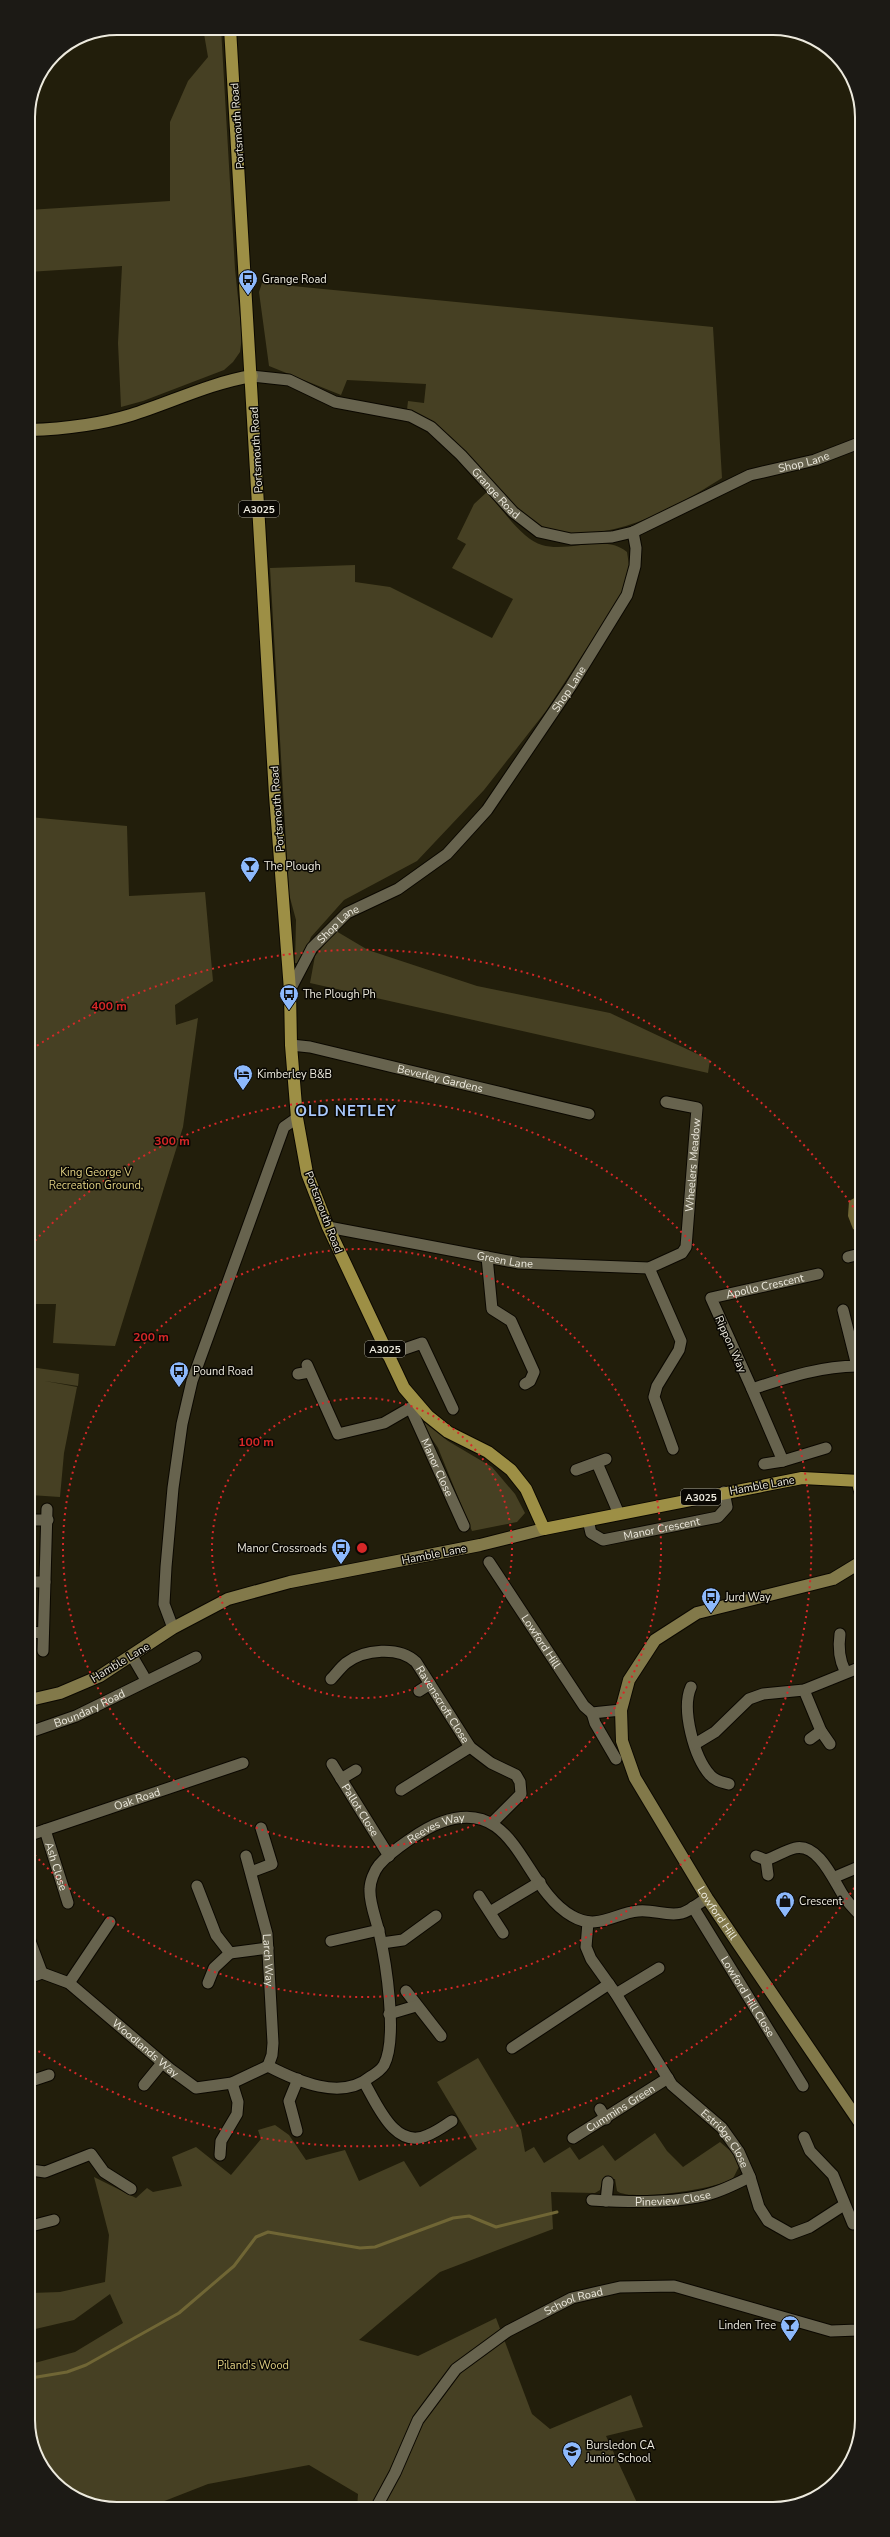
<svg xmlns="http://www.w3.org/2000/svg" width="890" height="2537" viewBox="0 0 890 2537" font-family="'Nunito Sans',sans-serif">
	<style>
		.green { fill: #464023 }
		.water { fill: #706635 }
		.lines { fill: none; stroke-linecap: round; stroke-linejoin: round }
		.stream { stroke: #706635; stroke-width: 3 }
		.street-casing { stroke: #0b0800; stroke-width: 13 }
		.secondary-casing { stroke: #0b0800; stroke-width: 14 }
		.primary-casing { stroke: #0b0800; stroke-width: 14 }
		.street { stroke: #67634e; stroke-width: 11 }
		.secondary { stroke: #82794a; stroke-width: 12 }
		.primary { stroke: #9d8f45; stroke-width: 12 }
		.ring { fill: none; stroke: #d62828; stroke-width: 2; stroke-dasharray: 2 4 }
		.labels { text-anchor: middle; stroke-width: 3; stroke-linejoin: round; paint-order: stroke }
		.shield { fill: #0a0803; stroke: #a9a69c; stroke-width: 1 }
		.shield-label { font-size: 10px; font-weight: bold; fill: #edeade }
		.street-label { font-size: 11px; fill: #edeade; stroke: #0a0803 }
		.poi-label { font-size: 11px; fill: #edeade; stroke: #0a0803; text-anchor: start }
		.park-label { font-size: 11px; fill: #dfcf82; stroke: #0a0803 }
		.district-label { font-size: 15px; font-weight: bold; letter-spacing: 1px; fill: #a8c8fb; stroke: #0a0803 }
		.rim { fill: none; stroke: #edeade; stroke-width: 2 }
		.centre { fill: #d62828; stroke: #0a0803; stroke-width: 2 }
		.ring-label { font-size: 12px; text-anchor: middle; font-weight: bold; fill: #d62828; stroke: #0a0803; stroke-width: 3; stroke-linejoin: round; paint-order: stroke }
	</style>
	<rect width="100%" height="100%" fill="#221e0b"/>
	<!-- green -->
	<path class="green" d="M203,28H221L235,269L242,337L240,352L233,362L224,370L143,401L121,407L118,343L122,266L28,272V210L170,201V122L188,81L208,57Z
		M262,283L713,327L722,478C673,509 603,549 544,527C524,520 502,491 488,476C461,447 445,425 407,410L408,401L424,403L426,384L347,380L341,395L269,366L259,292Z
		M487,492C500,507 523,540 542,545C569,553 605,533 627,552L629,565L622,594L546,711L484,790L417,861L344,900L311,937L300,963H295L296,920L289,894L270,568L355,565V582L390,587L492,638L513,599L452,568L466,544L457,539L474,504Z
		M29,817L127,826L129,896L205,892L213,981L175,1005L176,1025L198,1018L183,1127L115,1346L53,1343L56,1304H30Z
		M336,931L368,950L477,986L610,1013L710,1060L708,1073L310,983L315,956Z
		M30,1367L79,1374L78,1386L45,1381L77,1387L64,1453L60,1497L30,1495V1383L35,1380L30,1382Z
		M425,1423L448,1441L492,1467L515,1494L525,1513L517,1522L472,1531L438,1448L422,1424Z
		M478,2058L521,2130L525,2152L534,2147L544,2163L570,2147L579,2160L603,2145L615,2161L655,2133L667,2151L683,2167L720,2142L734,2154L739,2167C737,2170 735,2175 733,2178C720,2189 629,2202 617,2191L615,2179H603L600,2190L595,2193L551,2192L553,2229L440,2272L359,2340L418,2356L496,2318L532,2414L550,2429L631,2395L643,2427L606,2436L639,2507L357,2508L358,2494L309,2465L208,2484L144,2509H111L58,2487L31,2443V2364L75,2352L123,2323L110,2294L74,2320L31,2330V2293L60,2292L105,2282L109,2235L94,2177L136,2198L147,2188L153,2192L182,2186L172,2157L196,2147L231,2175L261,2139L258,2130L275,2125L289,2135L306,2160L345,2150L359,2181L404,2161L420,2187L477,2149L437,2082Z"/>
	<!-- water -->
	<path class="water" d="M860,1195V1232L853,1229L848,1216L849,1201Z"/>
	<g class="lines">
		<!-- stream -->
		<path class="stream" d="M29,1069H30
			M31,2378L67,2372L86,2365L179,2313L234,2266L256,2237L268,2232L360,2248L375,2247L453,2218L469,2216L496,2227L557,2212"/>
		<!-- street casing -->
		<g class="street-casing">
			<g id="street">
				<path id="s1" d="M252,376L289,380L335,402L410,416L431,427L461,455L513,512L539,532L571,539L612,537L633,532L750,475L815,460L859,443"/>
				<path id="s2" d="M290,990L312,948L347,913L398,889L447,854L487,810L571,686L627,595L635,566L636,548L633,532"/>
				<path id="s3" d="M291,1045L310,1047L589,1114"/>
				<path id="s4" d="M328,1227L519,1263L649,1268L682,1253L686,1247L697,1108L666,1102"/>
				<path d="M487,1257L492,1309L511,1321L534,1372L530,1381L525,1384"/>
				<path d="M848,1257L860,1254"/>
				<path d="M649,1268L681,1341L679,1350L657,1386L654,1397L673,1449"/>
				<path d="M387,1355L422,1343L453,1409"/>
				<path d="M307,1365L338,1434L384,1423L417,1404"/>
				<path d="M298,1374L309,1372"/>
				<path id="s5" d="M752,1389L711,1298L818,1274"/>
				<path id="s6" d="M411,1409L464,1526"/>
				<path d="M826,1448L783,1461L752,1389C786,1378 821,1366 857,1366L843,1310"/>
				<path d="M597,1463L619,1514"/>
				<path d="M764,1464L783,1461"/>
				<path d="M576,1470L606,1459"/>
				<path d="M30,1520H48"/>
				<path id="s7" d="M588,1520L591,1533L603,1540L718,1517L727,1507L724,1492"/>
				<path id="s8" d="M489,1562L584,1706L592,1713L621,1710"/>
				<path d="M30,1582H45"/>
				<path d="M173,1628L164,1604L166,1567L173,1488L182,1424L192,1381L284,1127L297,1118"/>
				<path d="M30,1632L43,1633"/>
				<path d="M840,1634C838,1648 839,1659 845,1671"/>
				<path d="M43,1651L47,1509"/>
				<path d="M132,1656L146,1680"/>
				<path id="s9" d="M331,1679C336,1674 340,1668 346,1663C364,1649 399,1646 416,1662L470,1747L491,1763L516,1775L520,1782L521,1794L492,1823"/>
				<path d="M691,1687C681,1709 694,1757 710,1775C715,1781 722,1782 729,1784"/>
				<path d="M804,1690L821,1731L830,1744"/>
				<path d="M419,1691L430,1684"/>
				<path d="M592,1713L595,1723L616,1759"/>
				<path id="s10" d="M30,1732L76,1716L196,1657"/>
				<path d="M810,1739L821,1731"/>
				<path d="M695,1744L715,1732L749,1699L763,1694L804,1690L861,1667"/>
				<path id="s11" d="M332,1764L389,1856"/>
				<path d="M341,1779L356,1770"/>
				<path d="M401,1790L470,1747"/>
				<path id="s12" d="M45,1830L68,1903"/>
				<path id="s13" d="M30,1835L243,1763"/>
				<path id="s14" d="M246,1856L267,1934L273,2043L272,2055L268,2066"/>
				<path d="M756,1856L766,1860C775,1857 786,1850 795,1848C818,1843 833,1879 843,1895C848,1903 854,1909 861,1916"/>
				<path d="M766,1860L768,1875"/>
				<path d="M251,1872L272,1864L261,1828"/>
				<path d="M835,1877L861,1866"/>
				<path d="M197,1886L216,1935L230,1953L268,1948"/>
				<path d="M479,1896L503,1933"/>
				<path id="s15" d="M693,1907L803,2086"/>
				<path d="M490,1912L540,1882"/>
				<path id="s16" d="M588,1922L586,1947L591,1959L616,1994L672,2085L722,2128L739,2152L750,2177L759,2207L768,2221L791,2234L810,2227L844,2205"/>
				<path d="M30,1941L42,1973"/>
				<path d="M331,1941L379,1930"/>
				<path d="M382,1943L403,1940L436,1916"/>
				<path id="s17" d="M31,1977L42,1973L69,1983L170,2069L196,2088L232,2083L268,2066"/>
				<path d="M69,1983L110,1922"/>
				<path d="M208,1983L214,1968L230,1953"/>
				<path d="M406,1991L441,2036"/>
				<path d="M616,1994L659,1968"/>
				<path d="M389,2014L416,2006"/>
				<path d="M512,2048L609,1984"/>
				<path id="s18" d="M268,2066C297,2081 341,2101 370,2077C375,2074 381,2070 384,2065C398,2038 386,1962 379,1932C376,1919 369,1902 370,1889C370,1882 374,1871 379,1865C391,1851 424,1828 442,1822C517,1795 522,1888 572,1916C597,1931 615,1913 638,1911C653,1909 668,1917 682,1913C690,1911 699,1903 707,1898"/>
				<path d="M31,2081L49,2075"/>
				<path d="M364,2082C377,2104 395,2151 428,2135C436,2132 444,2126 452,2121"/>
				<path d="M144,2085L162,2063"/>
				<path d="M600,2109L606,2119"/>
				<path d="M297,2131L289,2101L298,2079"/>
				<path d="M804,2137L810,2151L833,2175L853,2224"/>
				<path id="s19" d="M573,2138L668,2078"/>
				<path d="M220,2155L221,2141L237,2114L238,2102L232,2083"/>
				<path d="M31,2170L45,2172L91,2154L104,2172L131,2189"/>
				<path id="s20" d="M592,2200C628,2202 682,2204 716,2192C728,2188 739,2182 750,2177"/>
				<path d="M606,2201L608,2182"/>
				<path d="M31,2226L54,2220"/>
				<path id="s21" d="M376,2508L395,2473L418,2420L456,2369L508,2331L572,2298L620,2287L674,2286L831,2331L858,2330L862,2327"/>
			</g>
		</g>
		<!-- secondary casing -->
		<g class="secondary-casing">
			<g id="secondary">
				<path d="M29,430C62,429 98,425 131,415C172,402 210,383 252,376"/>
				<path id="s22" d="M861,1562L833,1579L697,1613L655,1640L629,1680L621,1710L622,1741L635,1778L707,1898L862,2126"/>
				<path d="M30,1700L60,1693L100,1676L173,1628L228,1599L290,1582L480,1545L544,1529"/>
			</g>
		</g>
		<!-- primary casing -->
		<g class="primary-casing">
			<path id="primary" d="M230,28L275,795L290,990L291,1045L297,1118L307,1173L328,1227L404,1388L428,1416L448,1432L488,1452L511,1470L526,1489L544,1529L802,1478L860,1481
				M861,1479L859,1487L861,1494"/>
		</g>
		<!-- street -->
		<use href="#street" class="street"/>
		<!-- secondary -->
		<use href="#secondary" class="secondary"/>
		<!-- primary -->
		<use href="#primary" class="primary"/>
	</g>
	<!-- distance rings -->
	<g class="ring">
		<circle cx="362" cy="1548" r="150"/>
		<circle cx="362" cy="1548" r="299"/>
		<path d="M31 1245A449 449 0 1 1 31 1851"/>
		<path d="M861 1878A598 598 0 0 1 32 2047M32 1049A598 598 0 0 1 858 1214"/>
	</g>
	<!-- icons -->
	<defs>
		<g id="bus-pin" transform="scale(1)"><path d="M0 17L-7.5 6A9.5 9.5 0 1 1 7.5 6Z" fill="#8db9fc" stroke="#0a0803"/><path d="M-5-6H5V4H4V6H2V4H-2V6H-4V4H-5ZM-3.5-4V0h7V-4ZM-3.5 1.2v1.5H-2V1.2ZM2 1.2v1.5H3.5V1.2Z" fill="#111"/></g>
		<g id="bar-pin" transform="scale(1)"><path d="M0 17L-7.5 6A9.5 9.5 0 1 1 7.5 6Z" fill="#8db9fc" stroke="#0a0803"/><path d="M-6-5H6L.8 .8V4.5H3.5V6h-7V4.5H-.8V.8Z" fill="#111"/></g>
		<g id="hotel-pin" transform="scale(1)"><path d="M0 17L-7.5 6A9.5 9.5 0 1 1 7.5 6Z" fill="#8db9fc" stroke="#0a0803"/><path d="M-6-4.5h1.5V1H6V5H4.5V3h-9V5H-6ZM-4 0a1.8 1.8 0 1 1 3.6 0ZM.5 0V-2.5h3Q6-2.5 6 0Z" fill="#111"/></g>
		<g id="shop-pin" transform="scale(1)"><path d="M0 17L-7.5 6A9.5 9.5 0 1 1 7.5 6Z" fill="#8db9fc" stroke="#0a0803"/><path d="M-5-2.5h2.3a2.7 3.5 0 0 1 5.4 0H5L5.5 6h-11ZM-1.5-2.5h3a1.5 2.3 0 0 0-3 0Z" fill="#111"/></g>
		<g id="school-pin" transform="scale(1)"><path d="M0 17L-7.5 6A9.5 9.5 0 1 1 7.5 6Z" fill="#8db9fc" stroke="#0a0803"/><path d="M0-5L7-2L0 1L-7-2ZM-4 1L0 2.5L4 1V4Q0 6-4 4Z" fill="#111"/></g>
	</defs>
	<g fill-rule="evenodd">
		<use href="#bus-pin" x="248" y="279"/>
		<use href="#bar-pin" x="250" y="866"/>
		<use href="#bus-pin" x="289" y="994"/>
		<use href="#hotel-pin" x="243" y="1074"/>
		<use href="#bus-pin" x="179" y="1371"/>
		<use href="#bus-pin" x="341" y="1548"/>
		<use href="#bus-pin" x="711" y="1597"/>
		<use href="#shop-pin" x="785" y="1901"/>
		<use href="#bar-pin" x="790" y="2325"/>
		<use href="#school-pin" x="572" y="2451"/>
	</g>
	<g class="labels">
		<!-- shield labels -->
		<g class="shield">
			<rect x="239" y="501" width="40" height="16" rx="3"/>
			<rect x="365" y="1341" width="40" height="16" rx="3"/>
			<rect x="681" y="1489" width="40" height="16" rx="3"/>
		</g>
		<g class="shield-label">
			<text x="259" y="513">A3025</text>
			<text x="385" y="1353">A3025</text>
			<text x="701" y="1501">A3025</text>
		</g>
		<!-- street labels -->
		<g class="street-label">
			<text transform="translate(237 126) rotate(-94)" y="4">Portsmouth Road</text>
			<text transform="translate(256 450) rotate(-93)" y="4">Portsmouth Road</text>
			<text dy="4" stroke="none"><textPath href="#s1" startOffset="620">Shop Lane</textPath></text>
			<text dy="4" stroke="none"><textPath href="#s1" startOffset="281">Grange Road</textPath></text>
			<text dy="4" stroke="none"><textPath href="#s2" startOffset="419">Shop Lane</textPath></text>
			<text transform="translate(277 809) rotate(-94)" y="4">Portsmouth Road</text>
			<text dy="4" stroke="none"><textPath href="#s2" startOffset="83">Shop Lane</textPath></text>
			<text dy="4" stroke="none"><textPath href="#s3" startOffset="153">Beverley Gardens</textPath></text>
			<text dy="4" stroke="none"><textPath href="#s4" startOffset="450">Wheelers Meadow</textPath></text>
			<text transform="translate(324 1212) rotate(69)" y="4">Portsmouth Road</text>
			<text dy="4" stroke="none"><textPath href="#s4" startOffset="180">Green Lane</textPath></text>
			<text dy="4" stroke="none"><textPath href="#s5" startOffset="155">Apollo Crescent</textPath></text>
			<text transform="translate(731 1344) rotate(66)" y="4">Rippon Way</text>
			<text dy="4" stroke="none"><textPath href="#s6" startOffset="64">Manor Close</textPath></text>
			<text transform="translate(762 1485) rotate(-10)" y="4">Hamble Lane</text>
			<text dy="4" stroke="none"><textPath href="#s7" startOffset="87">Manor Crescent</textPath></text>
			<text transform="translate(434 1554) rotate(-11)" y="4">Hamble Lane</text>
			<text dy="4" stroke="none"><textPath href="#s8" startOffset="95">Lowford Hill</textPath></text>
			<text transform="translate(120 1662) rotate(-31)" y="4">Hamble Lane</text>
			<text dy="4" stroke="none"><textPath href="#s9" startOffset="147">Ravenscroft Close</textPath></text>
			<text dy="4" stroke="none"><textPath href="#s10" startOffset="64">Boundary Road</textPath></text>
			<text dy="4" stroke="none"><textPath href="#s13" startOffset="113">Oak Road</textPath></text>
			<text dy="4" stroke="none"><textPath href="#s11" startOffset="54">Pallot Close</textPath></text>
			<text dy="4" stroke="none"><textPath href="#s18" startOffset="401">Reeves Way</textPath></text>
			<text dy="4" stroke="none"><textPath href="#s12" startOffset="38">Ash Close</textPath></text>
			<text dy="4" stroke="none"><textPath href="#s22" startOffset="530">Lowford Hill</textPath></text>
			<text dy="4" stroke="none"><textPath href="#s14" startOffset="107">Larch Way</textPath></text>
			<text dy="4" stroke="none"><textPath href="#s15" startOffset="105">Lowford Hill Close</textPath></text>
			<text dy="4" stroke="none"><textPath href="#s17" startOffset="141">Woodlands Way</textPath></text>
			<text dy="4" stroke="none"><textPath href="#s19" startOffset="56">Cummins Green</textPath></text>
			<text dy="4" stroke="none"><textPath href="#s16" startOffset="264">Estridge Close</textPath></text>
			<text dy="4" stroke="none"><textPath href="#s20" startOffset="81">Pineview Close</textPath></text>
			<text dy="4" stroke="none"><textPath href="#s21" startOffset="298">School Road</textPath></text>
		</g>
		<!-- poi labels -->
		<g class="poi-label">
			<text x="262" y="283">Grange Road</text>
			<text x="264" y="870">The Plough</text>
			<text x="303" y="998">The Plough Ph</text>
			<text x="257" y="1078">Kimberley B&amp;B</text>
			<text x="193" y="1375">Pound Road</text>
			<text x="327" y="1552" text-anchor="end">Manor Crossroads</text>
			<text x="725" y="1601">Jurd Way</text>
			<text x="799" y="1905">Crescent</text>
			<text x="776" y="2329" text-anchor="end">Linden Tree</text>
			<text x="586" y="2449">Bursledon CA<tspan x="586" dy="13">Junior School</tspan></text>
		</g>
		<!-- park labels -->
		<g class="park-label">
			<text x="96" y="1176">King George V<tspan x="96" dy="13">Recreation Ground,</tspan></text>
			<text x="253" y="2369">Piland's Wood</text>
		</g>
		<!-- district labels -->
		<g class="district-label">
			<text x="346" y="1116">OLD NETLEY</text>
		</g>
	</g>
	<!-- crop -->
	<path d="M0 0H890V2537H0ZM117 35H773A82 82 0 0 1 855 117V2420A82 82 0 0 1 773 2502H117A82 82 0 0 1 35 2420V117A82 82 0 0 1 117 35Z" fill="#1c1a15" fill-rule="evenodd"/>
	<path class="rim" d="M117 35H773A82 82 0 0 1 855 117V2420A82 82 0 0 1 773 2502H117A82 82 0 0 1 35 2420V117A82 82 0 0 1 117 35Z"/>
	<circle cx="362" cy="1548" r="6" class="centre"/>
	<g class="ring-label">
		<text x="109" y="1010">400 m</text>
		<text x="172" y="1145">300 m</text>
		<text x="151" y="1341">200 m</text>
		<text x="256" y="1446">100 m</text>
	</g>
</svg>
